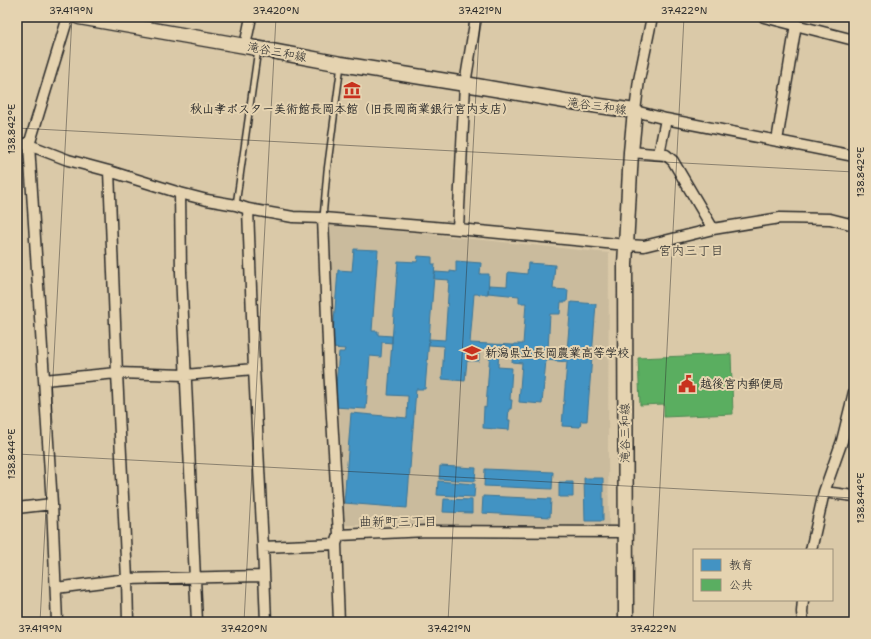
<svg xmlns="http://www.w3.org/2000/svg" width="871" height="639" viewBox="0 0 871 639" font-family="'Shantell Sans','Klee One',sans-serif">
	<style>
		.built { fill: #cabb9d }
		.schools { fill: #4393c3; stroke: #3c7495 }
		.public { fill: #5aae61; stroke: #4c8751 }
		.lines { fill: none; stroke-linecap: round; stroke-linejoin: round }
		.service-casing { stroke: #2b2b2b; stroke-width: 8 }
		.minor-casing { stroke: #2b2b2b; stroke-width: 13 }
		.secondary-casing { stroke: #2b2b2b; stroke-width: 17 }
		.service { stroke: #e5d3b0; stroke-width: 5 }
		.minor { stroke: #e5d3b0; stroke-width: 10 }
		.secondary { stroke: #e5d3b0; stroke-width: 14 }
		.ticks { fill: none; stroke: #2b2b2b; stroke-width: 1; stroke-opacity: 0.45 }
		.labels { text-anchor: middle; stroke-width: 4; stroke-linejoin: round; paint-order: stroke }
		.street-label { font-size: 12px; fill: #2b2b2b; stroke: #e5d3b0 }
		.poi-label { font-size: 12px; font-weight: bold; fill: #2b2b2b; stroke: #e5d3b0; text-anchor: start }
		.neighbourhood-label { font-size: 13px; fill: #2b2b2b; stroke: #e5d3b0 }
		.neatline { fill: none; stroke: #2b2b2b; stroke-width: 1.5 }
		.ticks-label { font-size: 10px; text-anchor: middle; fill: #2b2b2b }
	</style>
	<rect width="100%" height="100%" fill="#dac9a8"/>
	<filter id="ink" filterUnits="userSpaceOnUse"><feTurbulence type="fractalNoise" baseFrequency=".025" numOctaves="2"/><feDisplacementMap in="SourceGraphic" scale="8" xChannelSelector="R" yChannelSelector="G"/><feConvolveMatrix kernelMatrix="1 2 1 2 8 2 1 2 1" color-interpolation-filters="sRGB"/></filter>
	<g filter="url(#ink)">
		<!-- built -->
		<path class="built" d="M329,224L609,253L608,453L609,526L345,525Z"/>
		<!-- schools -->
		<path class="schools" d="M354,249L378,250L372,331H378V335L392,336V343L382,342L381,357L370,356L366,409L334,407L339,352H344L345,349L332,348L338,270L352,271Z
			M418,256L432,257V264H435L425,389H416L407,508L344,503L351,413L407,418L408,396L388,395L398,261L417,262Z
			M456,261L481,263L480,274H489L488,294H474L470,343L513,345V352L499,351L498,367L512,368L510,400H512L511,409H509L508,420H510L509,430L483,428L484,407L486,408L490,350H479V361H467L465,381L442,379L444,346L429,345V339L445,340L449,280L434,279L435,272L450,273V271L456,272Z
			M528,263L555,265L553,289L568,290L567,302H561L560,314H550L548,350L567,351L571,302L596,304L587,421H581L580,427L562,426L567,362L546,360L542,404L519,402L522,363L512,362L513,352L514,344H523L526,303H519V296L488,293L489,285L507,286L508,272L527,274Z
			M440,466L476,468L475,481L439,479Z
			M485,469L553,472L552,489L484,486Z
			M584,478H603V521H585Z
			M438,481L475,484L474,497L437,495Z
			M559,482H573V497H559Z
			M483,496L551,499L550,517L482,513Z
			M444,499L472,500V513L443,512Z"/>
		<!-- public -->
		<path class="public" d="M731,354L733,414L664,417V404L640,405L638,358Z"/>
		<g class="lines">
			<!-- service casing -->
			<g class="service-casing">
				<path id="service" d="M236,205L258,49
					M323,218L327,171L341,65"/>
			</g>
			<!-- minor casing -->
			<g class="minor-casing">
				<path id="minor" d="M652,17L639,80L635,111L666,119L854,156
					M764,17L854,40
					M245,46L251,17
					M777,141L796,24
					M17,143L29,145L68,160L109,171L180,193L207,200L236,205L248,209L293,217L323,218L458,229L627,245L644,246L713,229L780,218L830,219L854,225
					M631,152L666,155L673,161L713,229
					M659,154L666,119
					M109,171L117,373L127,579L128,622
					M180,193L181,272L184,339L197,622
					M248,209L254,369L263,547L266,622
					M323,218L329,367L339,535L336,544L339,622
					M458,229L465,84L476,17
					M44,380L117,373L185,375L254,369
					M824,492L854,496
					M17,508L52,504
					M339,535L428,531L625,532
					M263,547L336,544
					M811,550L824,492L842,441L854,392
					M56,588L127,579L264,576
					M57,622L52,504L29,145L68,17
					M803,622L802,612L803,600"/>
			</g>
			<!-- secondary casing -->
			<g class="secondary-casing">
				<path id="secondary" d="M79,17L245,46L341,64L465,84L565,101L635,111L631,152L625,265L626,622"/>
			</g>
			<!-- service -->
			<use href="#service" class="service"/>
			<!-- minor -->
			<use href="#minor" class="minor"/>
			<!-- secondary -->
			<use href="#secondary" class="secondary"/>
		</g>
	</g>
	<!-- ticks -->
	<path class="ticks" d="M17,128L854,172M17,454L854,498M40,622L72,17M244,622L276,17M448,622L480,17M653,622L684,17"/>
	<!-- icons -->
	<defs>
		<g id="museum-bare" transform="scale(1.38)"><path d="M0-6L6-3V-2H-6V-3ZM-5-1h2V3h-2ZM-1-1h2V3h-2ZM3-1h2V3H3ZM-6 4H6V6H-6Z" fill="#c8321e" stroke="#e5d3b0" stroke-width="2.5" paint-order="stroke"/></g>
		<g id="school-bare" transform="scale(1.38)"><path d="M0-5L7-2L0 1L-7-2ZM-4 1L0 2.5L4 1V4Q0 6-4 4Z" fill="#c8321e" stroke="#e5d3b0" stroke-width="2.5" paint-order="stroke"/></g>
		<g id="civic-bare" transform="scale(1.38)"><path d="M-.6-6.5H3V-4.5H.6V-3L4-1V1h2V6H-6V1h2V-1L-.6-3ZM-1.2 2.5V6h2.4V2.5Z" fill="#c8321e" stroke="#e5d3b0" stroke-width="2.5" paint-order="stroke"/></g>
	</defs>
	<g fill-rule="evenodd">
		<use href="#museum-bare" x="352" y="90"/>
		<use href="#school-bare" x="472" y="353"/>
		<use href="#civic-bare" x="687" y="384"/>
	</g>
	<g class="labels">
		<!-- street labels -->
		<g class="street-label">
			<text transform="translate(277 52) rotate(11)" y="4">滝谷三和線</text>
			<text transform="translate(597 106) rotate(8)" y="4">滝谷三和線</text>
			<text transform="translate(625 433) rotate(-90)" y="4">滝谷三和線</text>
		</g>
		<!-- poi labels -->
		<g class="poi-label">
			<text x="352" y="113" text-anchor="middle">秋山孝ポスター美術館長岡本館（旧長岡商業銀行宮内支店）</text>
			<text x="485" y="357">新潟県立長岡農業高等学校</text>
			<text x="700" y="388">越後宮内郵便局</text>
		</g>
		<!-- neighbourhood labels -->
		<g class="neighbourhood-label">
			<text x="691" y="255">宮内三丁目</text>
			<text x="398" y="526">曲新町三丁目</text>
		</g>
	</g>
	<!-- margin -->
	<rect width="871" height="639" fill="none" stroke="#e5d3b0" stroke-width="44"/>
	<!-- legend -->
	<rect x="693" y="549" width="140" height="52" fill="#e5d3b0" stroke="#9b907b"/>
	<rect x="701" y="559" width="20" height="12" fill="#4393c3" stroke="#9b907b"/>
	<text x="729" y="569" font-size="12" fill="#2b2b2b">教育</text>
	<rect x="701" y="579" width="20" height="12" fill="#5aae61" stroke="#9b907b"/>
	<text x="729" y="589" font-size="12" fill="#2b2b2b">公共</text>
	<rect x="22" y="22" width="827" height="595" class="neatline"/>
	<g class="ticks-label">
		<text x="71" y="14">37.419°N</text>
		<text x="276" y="14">37.420°N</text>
		<text x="480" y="14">37.421°N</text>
		<text x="684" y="14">37.422°N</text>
		<text transform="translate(11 129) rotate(-90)" y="4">138.842°E</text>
		<text transform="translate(860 172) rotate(-90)" y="4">138.842°E</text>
		<text transform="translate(11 454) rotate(-90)" y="4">138.844°E</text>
		<text transform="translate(860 498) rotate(-90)" y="4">138.844°E</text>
		<text x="40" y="632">37.419°N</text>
		<text x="244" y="632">37.420°N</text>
		<text x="449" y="632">37.421°N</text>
		<text x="653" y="632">37.422°N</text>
	</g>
</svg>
